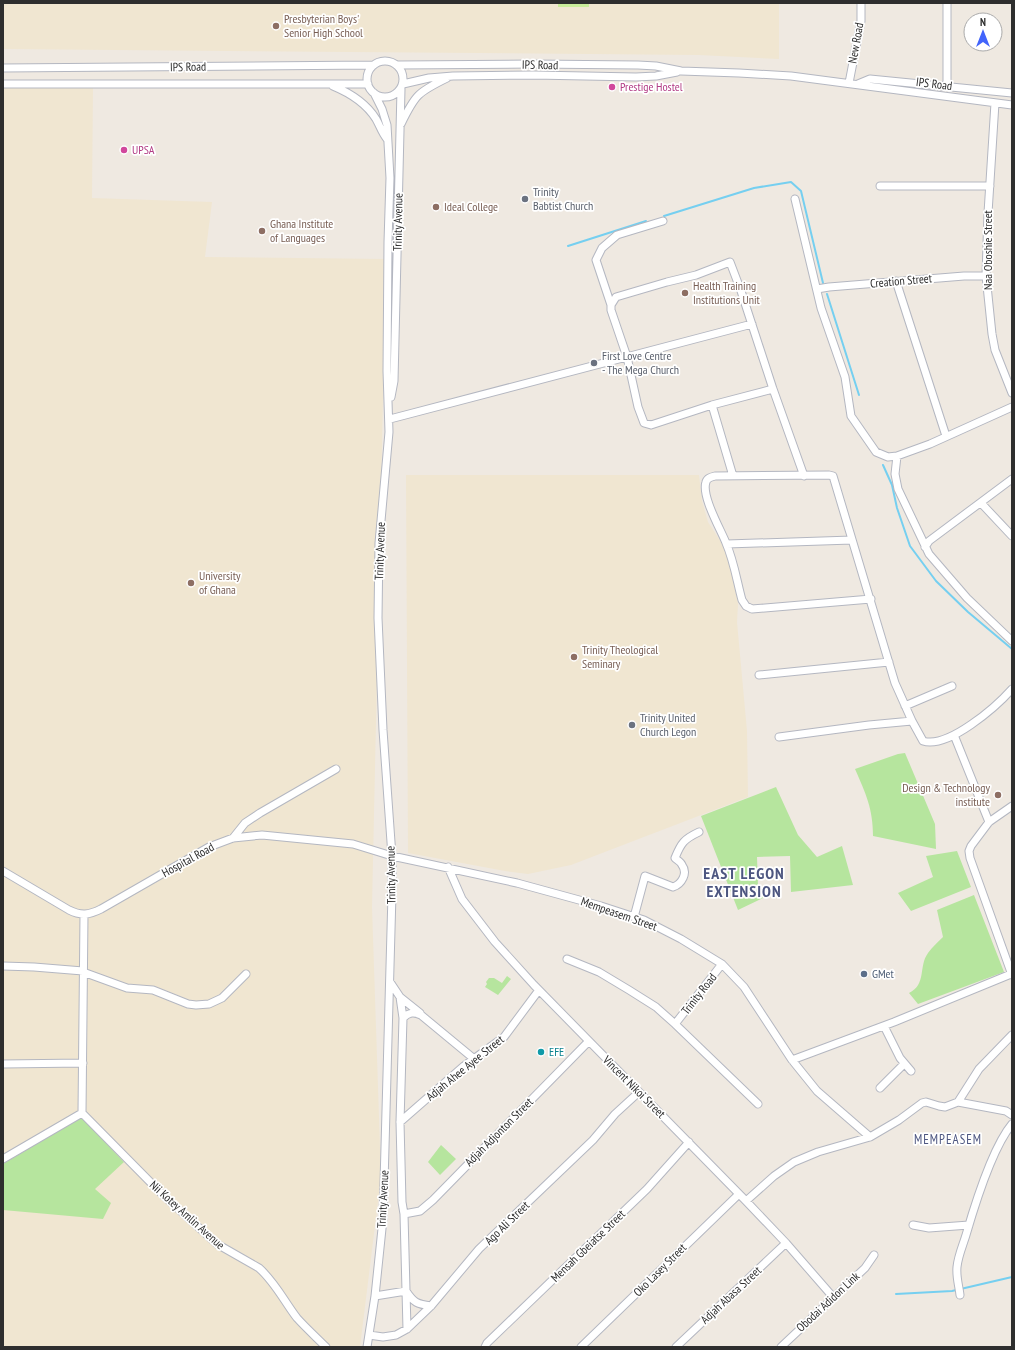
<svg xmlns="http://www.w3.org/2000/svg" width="1015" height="1350" viewBox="0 0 1015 1350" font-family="'PT Sans Narrow',sans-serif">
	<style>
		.education { fill: #f0e6d1 }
		.green { fill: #b6e59e }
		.pitch { fill: #c9ec9a }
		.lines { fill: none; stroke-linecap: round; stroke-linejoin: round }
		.stream { stroke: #75cff0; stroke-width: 2 }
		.minor-casing { stroke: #b4b7c1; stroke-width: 9 }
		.minor { stroke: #fff; stroke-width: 7 }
		.education-dot { fill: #8d6e63; stroke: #fff; stroke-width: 1.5 }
		.hotel-dot { fill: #d1479c; stroke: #fff; stroke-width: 1.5 }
		.worship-dot { fill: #6b7280; stroke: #fff; stroke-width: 1.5 }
		.service-dot { fill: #5c6f8a; stroke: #fff; stroke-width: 1.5 }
		.culture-dot { fill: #0f9aa8; stroke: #fff; stroke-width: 1.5 }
		.labels { text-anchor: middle; stroke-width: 3.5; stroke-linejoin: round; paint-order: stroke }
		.education-label { font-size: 12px; fill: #785e54; stroke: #fff; text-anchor: start }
		.street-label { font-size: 12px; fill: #2e2e2e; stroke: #fff }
		.hotel-label { font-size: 12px; fill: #b23c85; stroke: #fff; text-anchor: start }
		.worship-label { font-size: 12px; fill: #5b616d; stroke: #fff; text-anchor: start }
		.service-label { font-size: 12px; fill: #4e5e75; stroke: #fff; text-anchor: start }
		.culture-label { font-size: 12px; fill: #0d838f; stroke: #fff; text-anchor: start }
		.neighbourhood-label { font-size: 13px; letter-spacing: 1px; fill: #4d5680; stroke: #fff }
		.district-label { font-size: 16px; font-weight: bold; letter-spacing: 1px; fill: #4d5680; stroke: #fff }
	</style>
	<rect width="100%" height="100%" fill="#efe9e1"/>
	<!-- education -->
	<path class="education" d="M3,3H779V59L699,55L3,49Z
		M3,84L93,86L92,198L212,202L205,257L386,259L372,907L381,1177L360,1347H3Z
		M406,475H699L702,501L708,522L721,542L728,555L738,604L737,622L747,731L748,797L571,865L528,874L505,871L408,853Z"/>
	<!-- green -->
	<path class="green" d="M905,753L935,824L936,849L873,836C873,809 866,794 855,769L898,754Z
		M776,787L798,835L817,857L842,846L853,885L791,892L790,856L757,857L758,886L763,898L738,910L701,816Z
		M957,851L971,887L911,911L898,893L933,877L926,856Z
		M974,895L1004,972L918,1004L909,993C927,984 918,967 928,953C932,947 938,942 943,937L937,910Z
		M507,976L511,979L498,995L485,987L487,984L486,982L489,978H494L502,983Z
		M81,1117L124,1162L95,1189L111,1203L103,1219L3,1210V1164Z
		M441,1145L456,1159L440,1175L428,1162Z"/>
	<!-- pitch -->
	<path class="pitch" d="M558,3H589V7H558Z"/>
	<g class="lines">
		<!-- stream -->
		<path class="stream" d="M664,216L754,188L791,182L801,191L823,283
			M568,246L646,221
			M827,294L859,395
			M883,465L892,485L897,508L910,546L936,581L968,612L1012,649
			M896,1294L952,1291L1012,1277"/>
		<!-- minor casing -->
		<g class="minor-casing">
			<path id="minor" d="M947,3V86
				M367 79a18 18 0 1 1 36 0a18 18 0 1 1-36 0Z
				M398,65L532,64L638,65L656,66L681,71L739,73L791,76L1012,105
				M3,68L373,65
				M849,83L861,21V3
				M3,84H368
				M403,84L429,78L453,76L534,75L636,77L656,76L677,72
				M858,84L870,79L1012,93
				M333,86C350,93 366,103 376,119C380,126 382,133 387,139
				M995,103L988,213L986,276L992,334L995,350L1012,393
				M401,124C415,95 418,92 447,78
				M880,186H990
				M795,199L821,308L845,377L851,416L876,452L888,457L897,456L930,444L1012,407
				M896,281L946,436
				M817,289L829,287L964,276H986
				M611,305L596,260L602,248L617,235L663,221
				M773,389L712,405L651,425L644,423L638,407L627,357L611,310V305L616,297L667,282L696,275L730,262L741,291L773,389L804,476
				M391,397L394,381L401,89
				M712,405L733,476
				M390,419L752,324
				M897,456L895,474L898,489L929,554L967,598L1012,641
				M981,503L1012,536
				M727,544L852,540
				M925,547L929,541L1012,479
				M871,599L752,609L746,606L742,600C737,582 734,561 726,543C721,530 701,496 706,482C707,478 711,477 715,476L829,475L833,476L895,683L912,721L923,741C948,749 996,707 1012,689
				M759,675L889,662
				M905,706L952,686
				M954,735L989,822
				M779,737L869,725L912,721
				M1012,806L989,822L971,846L969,851L970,858L1012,975
				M233,838L245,823L260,813L336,769
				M448,867L462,899L495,942L534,985L746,1201L786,1243L833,1297
				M3,871L69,910C81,916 89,915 101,909L209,847L233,838L262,835L353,844L392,856L517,883L601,906L644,920L681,939L722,964L744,987L792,1060L817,1091L870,1137
				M634,917L645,876L673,887C682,884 688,873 682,865C681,862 677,860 675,858C681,843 684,839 699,832
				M567,959L599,972L629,990L656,1007L675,1024L758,1104
				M3,966L34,967L83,971
				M83,972L127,988L153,990L188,1004L196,1005L209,1004L222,998L246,974
				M390,982L400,997L420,1013
				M400,997L403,1018
				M675,1024L722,964
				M884,1026L900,1058L911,1071
				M792,1060L894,1022L1011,974
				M3,1064L83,1063
				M880,1088L904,1064
				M958,1102L1006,1111L1012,1115
				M82,1113L164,1196L217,1244L259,1268C275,1282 284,1301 297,1318C306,1328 316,1337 326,1347
				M82,1113L84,915
				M400,1122L464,1066L504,1037L539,990
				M3,1159L82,1113
				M746,1201L774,1176L794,1162L818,1152L870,1137L899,1120L922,1103L926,1102L939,1106L945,1107L958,1102L979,1069L1012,1035
				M404,1214L420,1211L433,1200L589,1041
				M913,1225L929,1228L969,1225
				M960,1295C959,1286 956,1277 957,1267C958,1256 963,1245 966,1235C975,1204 992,1148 1012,1124
				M375,1296L406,1291C414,1303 417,1304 431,1306
				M407,1329L404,1214L402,1202L400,1122L403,1018C409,1012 414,1012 421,1015L473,1058
				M369,1335L383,1337L396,1335L407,1329L431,1306L479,1249L593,1140L615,1114L639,1092
				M367,1347L375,1296L383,1219L392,894V856L383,730L378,618L379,543L389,432L387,371L388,242L390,178L387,125L382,109L374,93
				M485,1347L487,1343L647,1189L689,1142
				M581,1347L739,1194
				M676,1347L786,1243
				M781,1347L865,1268L874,1255"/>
		</g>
		<!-- minor -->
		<use href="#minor" class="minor"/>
	</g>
	<!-- markers -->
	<g class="education-dot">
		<circle cx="276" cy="26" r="4"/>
		<circle cx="436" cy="207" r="4"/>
		<circle cx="262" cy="231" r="4"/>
		<circle cx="685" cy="293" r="4"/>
		<circle cx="191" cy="583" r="4"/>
		<circle cx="574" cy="657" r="4"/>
		<circle cx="998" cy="795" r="4"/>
	</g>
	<g class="hotel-dot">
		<circle cx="612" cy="87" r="4"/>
		<circle cx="124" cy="150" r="4"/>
	</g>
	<g class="worship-dot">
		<circle cx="525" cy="199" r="4"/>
		<circle cx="594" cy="363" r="4"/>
		<circle cx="632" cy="725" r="4"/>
	</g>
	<circle class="service-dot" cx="864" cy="974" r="4"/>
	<circle class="culture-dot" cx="541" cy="1052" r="4"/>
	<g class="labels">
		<!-- education labels -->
		<g class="education-label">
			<text x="284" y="23">Presbyterian Boys'<tspan x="284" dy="14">Senior High School</tspan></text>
			<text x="444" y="211">Ideal College</text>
			<text x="270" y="228">Ghana Institute<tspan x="270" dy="14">of Languages</tspan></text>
			<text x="693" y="290">Health Training<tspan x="693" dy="14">Institutions Unit</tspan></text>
			<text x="199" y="580">University<tspan x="199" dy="14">of Ghana</tspan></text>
			<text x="582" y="654">Trinity Theological<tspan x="582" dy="14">Seminary</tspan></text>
			<text x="990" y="792" text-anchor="end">Design &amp; Technology<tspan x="990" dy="14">institute</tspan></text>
		</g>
		<!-- street labels -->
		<g class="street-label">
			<text transform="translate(856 43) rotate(-80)" y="4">New Road</text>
			<text transform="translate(540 65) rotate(1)" y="4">IPS Road</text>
			<text transform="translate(188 67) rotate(-1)" y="4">IPS Road</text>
			<text transform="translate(934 84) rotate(7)" y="4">IPS Road</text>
			<text transform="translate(398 222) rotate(-89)" y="4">Trinity Avenue</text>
			<text transform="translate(988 250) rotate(-90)" y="4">Naa Oboshie Street</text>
			<text transform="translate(901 281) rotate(-5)" y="4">Creation Street</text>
			<text transform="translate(380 551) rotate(-88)" y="4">Trinity Avenue</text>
			<text transform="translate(188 860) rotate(-29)" y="4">Hospital Road</text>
			<text transform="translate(391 875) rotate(-91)" y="4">Trinity Avenue</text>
			<text transform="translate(619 914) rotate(19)" y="4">Mempeasem Street</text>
			<text transform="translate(699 994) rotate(-52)" y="4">Trinity Road</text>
			<text transform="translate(465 1068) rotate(-39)" y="4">Adjah Ahee Ayee Street</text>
			<text transform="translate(634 1087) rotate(45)" y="4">Vincent Nikoi Street</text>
			<text transform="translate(499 1132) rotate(-45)" y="4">Adjah Adjonton Street</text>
			<text transform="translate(383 1199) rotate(-87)" y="4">Trinity Avenue</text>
			<text transform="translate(187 1215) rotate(42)" y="4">Nii Kotey Amlin Avenue</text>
			<text transform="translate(507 1223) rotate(-44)" y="4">Ago Ali Street</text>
			<text transform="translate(588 1246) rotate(-44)" y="4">Mensah Gbeiatse Street</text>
			<text transform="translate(660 1270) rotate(-45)" y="4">Oko Lasey Street</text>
			<text transform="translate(731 1295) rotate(-43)" y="4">Adjah Abasa Street</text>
			<text transform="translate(828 1302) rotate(-43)" y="4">Obodai Adidon Link</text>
		</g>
		<!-- hotel labels -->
		<g class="hotel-label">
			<text x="620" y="91">Prestige Hostel</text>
			<text x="132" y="154">UPSA</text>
		</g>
		<!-- worship labels -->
		<g class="worship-label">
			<text x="533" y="196">Trinity<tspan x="533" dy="14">Babtist Church</tspan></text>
			<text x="602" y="360">First Love Centre<tspan x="602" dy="14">- The Mega Church</tspan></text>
			<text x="640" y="722">Trinity United<tspan x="640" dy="14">Church Legon</tspan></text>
		</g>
		<!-- service labels -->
		<g class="service-label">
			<text x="872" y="978">GMet</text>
		</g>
		<!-- culture labels -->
		<g class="culture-label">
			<text x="549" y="1056">EFE</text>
		</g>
		<!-- neighbourhood labels -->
		<g class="neighbourhood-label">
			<text x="948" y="1144">MEMPEASEM</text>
		</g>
		<!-- district labels -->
		<g class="district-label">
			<text x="744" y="879">EAST LEGON<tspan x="744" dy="18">EXTENSION</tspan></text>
		</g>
	</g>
	<!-- border -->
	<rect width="1015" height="1350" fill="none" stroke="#2e2e2e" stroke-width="8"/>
	<!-- north arrow -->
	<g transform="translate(983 32)"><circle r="19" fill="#ffffff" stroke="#ababab"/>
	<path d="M0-3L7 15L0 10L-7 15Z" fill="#4264fb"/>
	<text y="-6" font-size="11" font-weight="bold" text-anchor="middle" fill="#2e2e2e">N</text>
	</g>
</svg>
